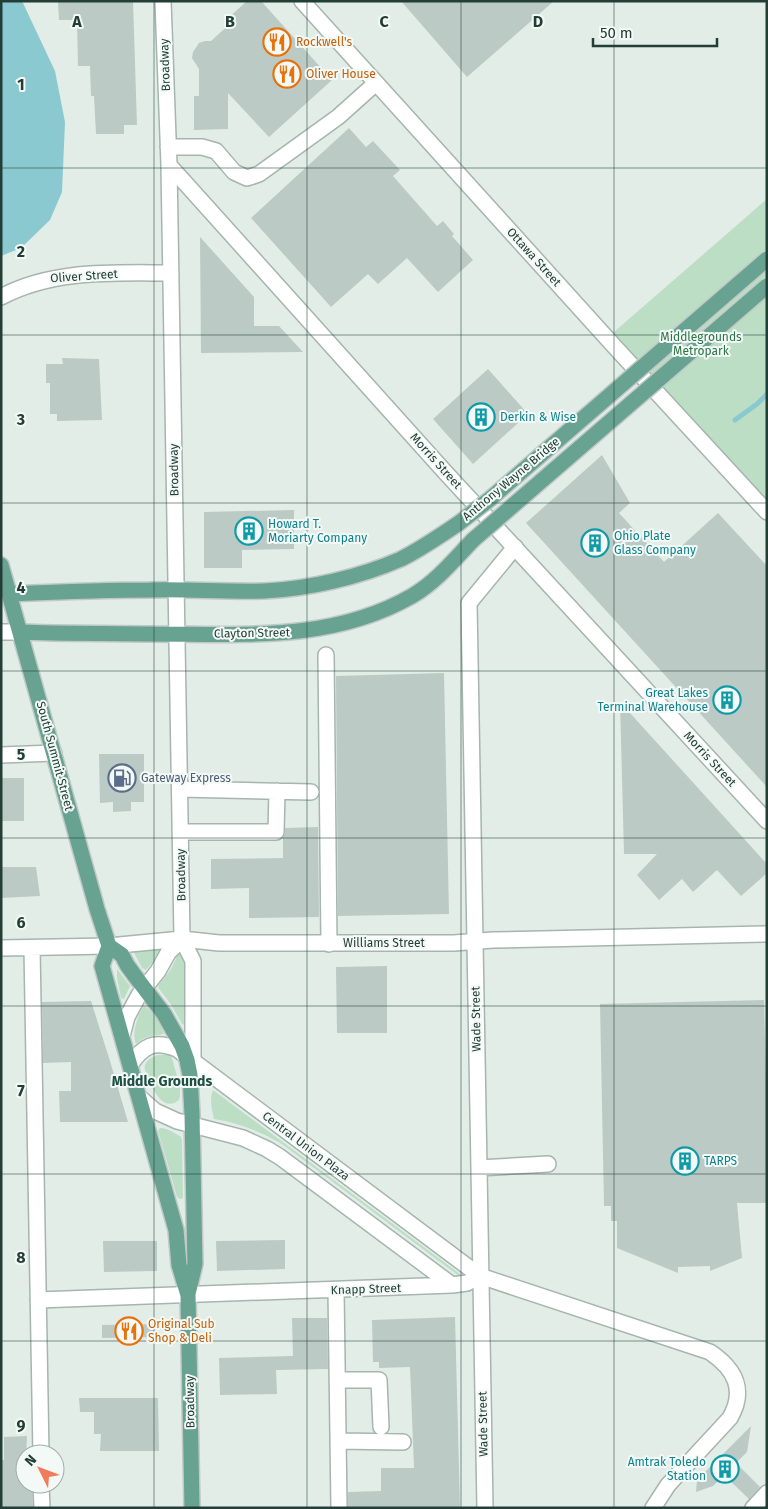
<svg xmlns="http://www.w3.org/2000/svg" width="768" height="1509" viewBox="0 0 768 1509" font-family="'Fira Sans',sans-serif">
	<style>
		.green { fill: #bcdec4 }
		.water { fill: #8bc9d1 }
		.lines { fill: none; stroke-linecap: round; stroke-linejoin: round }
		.stream { stroke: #8bc9d1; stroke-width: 5 }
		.building { fill: #bbcac4 }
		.minor-casing { stroke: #a6b5af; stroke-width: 18 }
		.major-casing { stroke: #c1c9c7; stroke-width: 18 }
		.minor { stroke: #fff; stroke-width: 15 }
		.major { stroke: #68a291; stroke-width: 15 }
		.major-bridge-casing { stroke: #c1c9c7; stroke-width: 18; stroke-linecap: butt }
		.major-bridge { stroke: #68a291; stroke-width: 15 }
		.grid { fill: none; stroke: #233e36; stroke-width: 1; stroke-opacity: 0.55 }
		.labels { text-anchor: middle; stroke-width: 4; stroke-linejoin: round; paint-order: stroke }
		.food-label { font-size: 12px; fill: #c56008; stroke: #f3f9f6; text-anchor: start }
		.street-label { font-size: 12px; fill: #233e36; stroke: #f3f9f6 }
		.park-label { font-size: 12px; fill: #2d7546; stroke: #f3f9f6 }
		.culture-label { font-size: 12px; fill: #0d838f; stroke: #f3f9f6; text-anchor: start }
		.service-label { font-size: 12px; fill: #4e5e75; stroke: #f3f9f6; text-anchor: start }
		.neighbourhood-label { font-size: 14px; font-weight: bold; fill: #1e5042; stroke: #f3f9f6 }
		.grid-label { font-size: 16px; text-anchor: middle; font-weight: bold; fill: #233e36; stroke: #f3f9f6; stroke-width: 4; stroke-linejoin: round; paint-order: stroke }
	</style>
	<rect width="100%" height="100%" fill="#e3ede8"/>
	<!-- green -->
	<path class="green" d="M767,199V514L607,338Z
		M132,949H158L159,951L152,963L146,970L142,968Z
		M180,950H186V1026L182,1024L170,1003L159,989L158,986L171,969Z
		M117,969L130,986L124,999L121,998L117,978Z
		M144,1006C152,1010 161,1025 164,1034C152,1036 146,1035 136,1044C131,1033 138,1015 144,1006Z
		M158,1055H170L172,1058L180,1087V1096L179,1100C160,1115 151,1082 145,1070C143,1062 151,1057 158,1055Z
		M213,1090L468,1280L467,1282L282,1144C260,1131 238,1123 214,1119C212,1110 209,1099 213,1090Z
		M160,1128C167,1128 175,1133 181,1137L182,1141L183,1198L180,1199L177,1197L159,1134L158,1131Z"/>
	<!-- water -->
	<path class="water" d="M1,1H22L55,71L65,122L62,192L50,220L21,248L1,256Z"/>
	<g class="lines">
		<!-- stream -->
		<path class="stream" d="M735,420L757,404L767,394"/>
	</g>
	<!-- building -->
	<path class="building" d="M58,1H133L137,125H124V134H96L94,96H91L90,66H78L77,20H59Z
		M247,1H261L332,80L269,137L228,93V129L194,130V96H199V69L192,58L193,52L199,43L205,41H211L232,22L228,18Z
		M401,1H554L467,77Z
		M349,128L366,147L373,141L400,170L393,176L437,226L443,221L454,234L452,236L473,260L438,292L407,258L378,284L368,274L331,307L251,218Z
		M200,237L254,297V326H279L303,352L201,353Z
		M62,358L99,359L102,420L57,421V414H50V383H46V364H63Z
		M488,369L528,414L473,464L433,419Z
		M602,455L630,503L619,513L664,562L718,513L767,566V787L526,523Z
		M294,510V549L242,550V568H204V512Z
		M444,673L449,914L338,916L336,676Z
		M620,702L767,864V873L741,896L717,870L693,892L682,879L659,900L637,875L657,854H624Z
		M99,754H144V802H131V811L113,812V802L100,803Z
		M1,778H24V821H1Z
		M318,827L319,917L249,918V888L211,889V859L283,858V838L285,833V828Z
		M1,867H36L40,896L1,898Z
		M387,966V1033H337L336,967Z
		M764,1000L767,1120V1203H737L742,1258L710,1271V1266L678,1267V1273L617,1248V1221H611V1206H604L600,1004Z
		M91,1001L110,1061L128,1122H60L59,1091H71V1062L43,1063L42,1002Z
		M285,1240V1269L217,1271L216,1241Z
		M103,1241H157V1271L104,1272Z
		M455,1317L460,1508H348V1492L381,1491V1468H414L410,1367L379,1368V1362H373L372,1320Z
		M292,1318H327L328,1369L276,1370L277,1394L220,1395L219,1358L293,1356Z
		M155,1324V1337L102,1338V1325Z
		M79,1398H158L159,1451H100L101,1434H94V1412H80Z
		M751,1426L747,1452L736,1463L760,1487L749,1499L724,1475L713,1486L696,1492L697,1480Z
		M27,1436L25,1484H32L33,1508H1V1460H4V1437Z"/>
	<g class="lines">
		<!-- minor casing -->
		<g class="minor-casing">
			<path id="minor" d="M163,1L169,165L182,939L193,961V1074
				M302,1L614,346L767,512
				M168,147H202L216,151L234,172L247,178L259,174L338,117L376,83
				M169,165L445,472L767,821
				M1,297C53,269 114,273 171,273
				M1,632H21
				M326,655L329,944
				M1,755L54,753
				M180,789L311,792
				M180,832H276L277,791
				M1,948L109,946L182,939L219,943H454L493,940L767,934
				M32,948L41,1454
				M122,1036L127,1017L139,995L158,971L168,953L182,939
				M130,1065C144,1045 154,1040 177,1049L480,1276L710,1352C735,1369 746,1390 730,1418L668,1485L653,1508
				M139,1097L155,1111L177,1121L243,1138L267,1149L280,1157L452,1285
				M479,1168L548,1164
				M336,1290L339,1508
				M38,1300L452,1285L467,1283L480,1276
				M337,1380H379L381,1427
				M338,1441L403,1442
				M41,1484L42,1508
				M485,1508L469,603L515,547
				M753,1508L767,1493"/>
		</g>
		<!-- major casing -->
		<g class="major-casing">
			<path id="major" d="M1,565L97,909L109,946L102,966L176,1230L179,1265L188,1295L192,1508
				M10,594C56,592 103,590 150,590C188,589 226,592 264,591C309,589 360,577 401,559C421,549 440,536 459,523
				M21,632C65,634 109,633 153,634C242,634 332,642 412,596C436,582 454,560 473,540
				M109,946L122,955L127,965L135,976L164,1014L182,1046L187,1060L190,1075L192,1114L195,1264L188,1294"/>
		</g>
		<!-- minor -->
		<use href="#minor" class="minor"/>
		<!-- major -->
		<use href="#major" class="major"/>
		<!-- major-bridge casing -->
		<g class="major-bridge-casing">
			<path id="major-bridge" d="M459,523L490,499L767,259
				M473,540L767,286"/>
		</g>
		<!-- major-bridge -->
		<use href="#major-bridge" class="major-bridge"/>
	</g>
	<!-- grid -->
	<path class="grid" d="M154,1V1508M307,1V1508M461,1V1508M614,1V1508M1,168H767M1,335H767M1,503H767M1,671H767M1,838H767M1,1006H767M1,1174H767M1,1341H767"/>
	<!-- icons -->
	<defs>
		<g id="restaurant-ring" transform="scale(1.4375)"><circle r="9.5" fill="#f3f9f6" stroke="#e8710a" stroke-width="1.5"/><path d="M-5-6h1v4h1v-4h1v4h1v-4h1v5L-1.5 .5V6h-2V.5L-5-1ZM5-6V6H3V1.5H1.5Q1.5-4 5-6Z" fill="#e8710a"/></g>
		<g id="building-ring" transform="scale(1.4375)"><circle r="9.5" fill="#f3f9f6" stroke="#0f9aa8" stroke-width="1.5"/><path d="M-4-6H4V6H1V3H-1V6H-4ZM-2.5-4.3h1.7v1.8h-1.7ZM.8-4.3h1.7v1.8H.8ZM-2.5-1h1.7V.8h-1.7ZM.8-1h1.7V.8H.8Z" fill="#0f9aa8"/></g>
		<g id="fuel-ring" transform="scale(1.4375)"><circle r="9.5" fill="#f3f9f6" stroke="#5c6f8a" stroke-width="1.5"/><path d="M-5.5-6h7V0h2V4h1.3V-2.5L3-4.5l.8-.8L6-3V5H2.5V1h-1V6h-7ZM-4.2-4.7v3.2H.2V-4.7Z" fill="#5c6f8a"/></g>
	</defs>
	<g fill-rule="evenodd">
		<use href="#restaurant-ring" x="277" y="42"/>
		<use href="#restaurant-ring" x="287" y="74"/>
		<use href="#building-ring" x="481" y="417"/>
		<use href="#building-ring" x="249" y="531"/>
		<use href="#building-ring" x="595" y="543"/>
		<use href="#building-ring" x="727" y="700"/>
		<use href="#fuel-ring" x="122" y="778"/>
		<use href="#building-ring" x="685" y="1161"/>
		<use href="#restaurant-ring" x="129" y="1331"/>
		<use href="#building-ring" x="725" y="1469"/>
	</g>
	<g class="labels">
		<!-- food labels -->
		<g class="food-label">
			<text x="296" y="46">Rockwell's</text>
			<text x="306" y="78">Oliver House</text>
			<text x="148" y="1328">Original Sub<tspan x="148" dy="14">Shop &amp; Deli</tspan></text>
		</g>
		<!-- street labels -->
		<g class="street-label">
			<text transform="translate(165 65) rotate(-92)" y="4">Broadway</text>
			<text transform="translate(534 257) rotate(48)" y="4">Ottawa Street</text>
			<text transform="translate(84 276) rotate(-4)" y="4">Oliver Street</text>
			<text transform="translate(436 461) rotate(48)" y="4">Morris Street</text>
			<text transform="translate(174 470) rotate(-91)" y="4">Broadway</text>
			<text transform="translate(511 479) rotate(-40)" y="4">Anthony Wayne Bridge</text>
			<text transform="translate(252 633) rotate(-1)" y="4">Clayton Street</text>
			<text transform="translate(55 756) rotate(75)" y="4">South Summit Street</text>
			<text transform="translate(710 759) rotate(47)" y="4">Morris Street</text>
			<text transform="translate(181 875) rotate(-91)" y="4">Broadway</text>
			<text x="384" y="947">Williams Street</text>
			<text transform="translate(476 1019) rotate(-91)" y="4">Wade Street</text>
			<text transform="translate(306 1146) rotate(37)" y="4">Central Union Plaza</text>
			<text transform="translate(366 1289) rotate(-2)" y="4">Knapp Street</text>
			<text transform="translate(190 1402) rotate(-91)" y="4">Broadway</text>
			<text transform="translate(483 1424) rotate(-91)" y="4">Wade Street</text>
		</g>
		<!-- park labels -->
		<g class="park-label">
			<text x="701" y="341">Middlegrounds<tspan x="701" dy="14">Metropark</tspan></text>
		</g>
		<!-- culture labels -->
		<g class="culture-label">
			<text x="500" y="421">Derkin &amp; Wise</text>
			<text x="268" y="528">Howard T.<tspan x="268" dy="14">Moriarty Company</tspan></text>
			<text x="614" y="540">Ohio Plate<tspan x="614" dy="14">Glass Company</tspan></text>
			<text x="708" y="697" text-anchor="end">Great Lakes<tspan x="708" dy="14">Terminal Warehouse</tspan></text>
			<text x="704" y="1165">TARPS</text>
			<text x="706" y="1466" text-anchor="end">Amtrak Toledo<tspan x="706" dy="14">Station</tspan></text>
		</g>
		<!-- service labels -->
		<g class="service-label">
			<text x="141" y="782">Gateway Express</text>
		</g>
		<!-- neighbourhood labels -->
		<g class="neighbourhood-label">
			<text x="162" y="1086">Middle Grounds</text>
		</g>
	</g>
	<g class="grid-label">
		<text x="77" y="27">A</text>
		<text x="230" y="27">B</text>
		<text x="384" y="27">C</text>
		<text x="538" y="27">D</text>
		<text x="21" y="90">1</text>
		<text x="21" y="257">2</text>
		<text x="21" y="425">3</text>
		<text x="21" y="593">4</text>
		<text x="21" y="760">5</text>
		<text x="21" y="928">6</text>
		<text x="21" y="1096">7</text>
		<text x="21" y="1263">8</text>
		<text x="21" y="1431">9</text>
	</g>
	<!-- border -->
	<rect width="768" height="1509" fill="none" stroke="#233e36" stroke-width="5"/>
	<!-- north arrow -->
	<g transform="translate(40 1469) rotate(312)"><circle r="24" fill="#f3f9f6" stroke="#a0aea9"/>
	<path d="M0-4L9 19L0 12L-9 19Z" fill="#f17c5c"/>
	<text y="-8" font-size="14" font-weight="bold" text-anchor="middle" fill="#233e36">N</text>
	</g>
	<!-- scale -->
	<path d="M593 38v8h124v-8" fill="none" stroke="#233e36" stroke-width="2.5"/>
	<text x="600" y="38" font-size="15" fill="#233e36" stroke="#f3f9f6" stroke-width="4" paint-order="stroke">50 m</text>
</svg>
